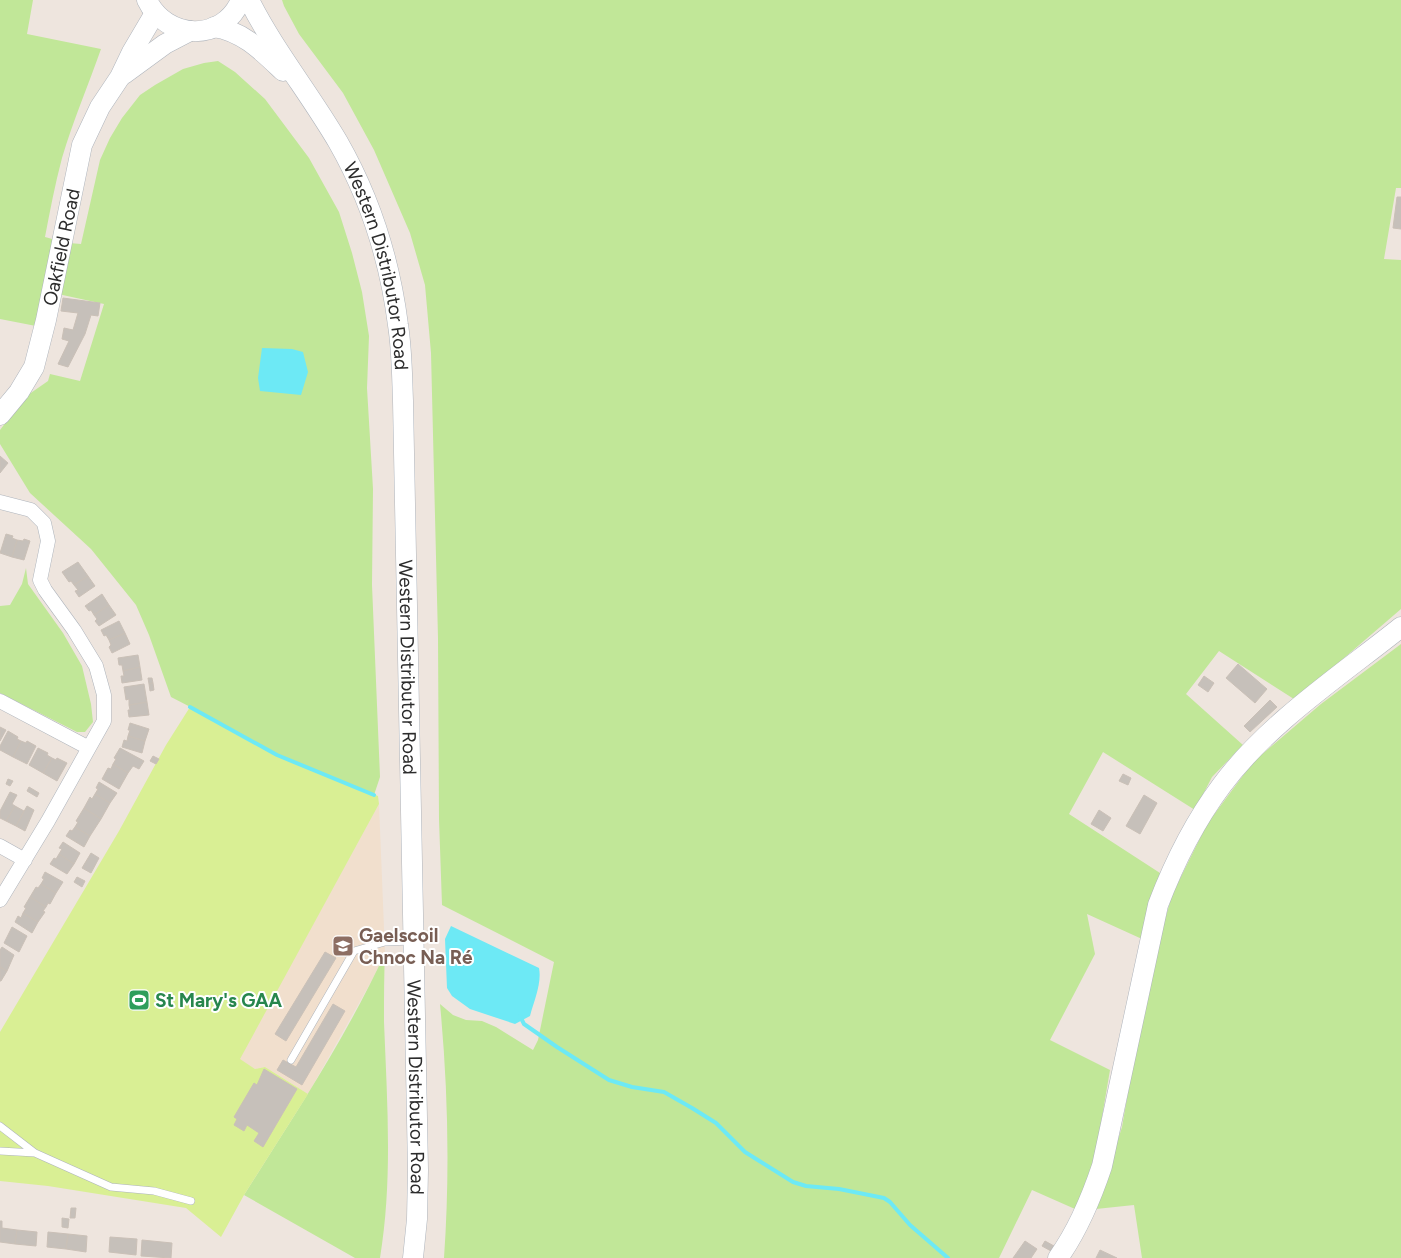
<svg xmlns="http://www.w3.org/2000/svg" width="1401" height="1258" viewBox="0 0 1401 1258" font-family="Figtree,sans-serif">
	<style>
		.education { fill: #f1dfcd }
		.green { fill: #c1e798 }
		.pitch { fill: #d9ef94 }
		.water { fill: #6de9f5 }
		.lines { fill: none; stroke-linecap: round; stroke-linejoin: round }
		.stream { stroke: #6de9f5; stroke-width: 4 }
		.building { fill: #c6c0ba; stroke: #cac0b7 }
		.lane-casing { stroke: #aeb4bc; stroke-width: 8 }
		.street-casing { stroke: #aeb4bc; stroke-width: 15 }
		.secondary-casing { stroke: #aeb4bc; stroke-width: 21 }
		.lane { stroke: #fff; stroke-width: 7 }
		.street { stroke: #fff; stroke-width: 14 }
		.secondary { stroke: #fff; stroke-width: 20 }
		.labels { text-anchor: middle; stroke-width: 4; stroke-linejoin: round; paint-order: stroke }
		.street-label { font-size: 19px; fill: #2c2c2c; stroke: #fff }
		.education-label { font-size: 19px; font-weight: bold; fill: #785e54; stroke: #fff; text-anchor: start }
		.leisure-label { font-size: 19px; font-weight: bold; fill: #27864d; stroke: #fff; text-anchor: start }
	</style>
	<rect width="100%" height="100%" fill="#eee5de"/>
	<!-- education -->
	<path class="education" d="M379,804L385,953L372,980L308,1094L265,1067L255,1069L239,1059Z"/>
	<!-- green -->
	<path class="green" d="M0,0H33L27,34L101,49C88,86 73,121 62,158C55,184 50,211 45,237L56,240L36,326L0,319Z
		M282,0H1401V188H1396L1384,259L1401,260V609L1308,689L1297,701L1219,651L1186,694L1243,745L1212,777L1195,810L1103,752L1069,814L1160,873L1142,939L1087,914L1095,954L1050,1040L1110,1070L1094,1164L1075,1209L1032,1190L999,1258H444C450,1173 448,1088 440,1004L453,1015L466,1020L482,1021L496,1027L533,1050L538,1040L554,962L442,905L439,819L438,638L431,353L425,285L410,233L374,150L343,93L299,34L284,6Z
		M218,61L235,72L265,99L309,158L339,212L352,253L362,292L369,336L367,388L373,489L372,585L380,777L374,795L277,755L204,714L171,697L149,635L136,605L91,549L30,493L0,444V430L25,397L48,381L50,374L80,381L104,304L58,294L69,243L81,244L100,160L110,138L122,118L140,95L155,85L183,69L204,63Z
		M26,568L28,584L63,633L82,666L91,704L93,722L85,732H77L0,693V606L10,605L22,584Z
		M1401,644V1258H1142L1134,1205L1096,1209L1122,1127L1136,1046L1162,930L1172,895L1207,824L1253,762L1321,704Z
		M385,953C384,976 384,999 384,1022C387,1100 393,1180 380,1258H355L244,1195C293,1117 346,1038 385,953Z"/>
	<!-- pitch -->
	<path class="pitch" d="M190,707L277,755L378,796L379,804L240,1059L255,1069L265,1067L308,1094L244,1195L221,1237L186,1208L48,1186L0,1181V1032L119,831L166,745Z"/>
	<!-- water -->
	<path class="water" d="M262,348L292,349L303,352L308,372L301,395L260,391L258,378Z
		M451,926L539,968C542,983 534,1001 530,1016L515,1024L470,1009L452,996L447,988L445,939Z"/>
	<g class="lines">
		<!-- stream -->
		<path class="stream" d="M190,707L277,755L374,795
			M520,1016L524,1024L557,1047L609,1080L632,1087L664,1092L692,1108L716,1123L745,1152L793,1182L806,1186L839,1189L884,1198L890,1202L910,1225L948,1258"/>
	</g>
	<!-- building -->
	<path class="building" d="M1397,197H1401V229L1393,228Z
		M63,298L100,303L98,316L91,315L85,334L68,367L58,364L69,341L62,339L64,328L73,330L78,313L61,311Z
		M0,456L8,463L0,473Z
		M6,534L13,536L12,538L17,540L12,557L0,553Z
		M24,539L30,541L24,560L12,557L17,540L23,541Z
		M78,562L88,576L74,585L71,581L69,582L62,572Z
		M88,576L95,586L79,597L75,591L78,590L74,585Z
		M102,594L109,605L94,615L91,610L89,611L85,606Z
		M109,605L116,615L99,626L95,621L97,619L94,615Z
		M119,621L125,633L109,640L106,635L104,636L101,630Z
		M125,633L130,644L112,653L109,647L111,645L109,640Z
		M138,655L140,667L123,671L122,665H119L118,658Z
		M1238,664L1267,689L1255,703L1226,678Z
		M140,667L142,680L122,683L121,676H124L123,671Z
		M1204,676L1214,683L1208,692L1198,685Z
		M148,678H152L153,683L149,684Z
		M153,683L154,690L150,691L149,684Z
		M144,684L147,702L129,705V699L126,700L124,687Z
		M1270,700L1277,707L1250,732L1244,726Z
		M147,702L149,715L129,717L128,710H130L129,705Z
		M130,723L149,729L145,741L128,736L130,730H128Z
		M0,727L6,730L0,741Z
		M8,731L18,737L17,739L21,741L13,757L0,750V746Z
		M128,736L145,741L142,753L122,747L124,740L127,741Z
		M21,741L26,743L27,741L36,746L27,764L13,757Z
		M38,748L48,753L47,755L52,758L43,773L29,765Z
		M120,748L144,761L139,769L133,766L128,773L113,764L116,759L114,758Z
		M153,756L159,759L156,764L150,761Z
		M52,758L56,760L57,758L67,763L57,781L43,773Z
		M113,764L128,773L119,789L102,779L108,768L111,769Z
		M1123,774L1131,778L1128,785L1119,781Z
		M8,779L13,781L10,786L6,784Z
		M99,782L117,793L110,803L95,794L98,789L96,788Z
		M29,787L39,793L37,797L27,791Z
		M10,792L17,795L12,804L15,806L6,821L0,818V811Z
		M95,794L110,803L101,819L84,808L90,797L92,799Z
		M1144,795L1157,803L1140,834L1126,826Z
		M15,806L24,811L16,826L6,821Z
		M27,806L34,810L25,831L16,826Z
		M84,808L101,819L90,836L75,827L78,822L76,821Z
		M1099,810L1111,818L1103,831L1091,824Z
		M75,827L90,836L84,847L66,836L70,830L72,831Z
		M63,842L80,853L74,864L59,854L62,849L59,848Z
		M91,853L99,858L91,873L82,868Z
		M59,854L74,864L67,874L50,864L54,858L56,859Z
		M45,872L63,882L56,893L41,884L44,879L42,878Z
		M77,877L85,881L82,887L74,882Z
		M41,884L56,893L50,904L48,903L46,907L30,897L36,887L38,888Z
		M30,897L46,907L43,911L45,912L38,922L23,913L26,908L24,907Z
		M23,913L38,922L32,933L15,922L18,916L21,918Z
		M12,927L27,936L19,952L4,943Z
		M2,947L14,955L7,971L0,967V950Z
		M325,952L336,958L286,1041L275,1034Z
		M0,967L7,971L1,981H0Z
		M333,1004L345,1011L302,1085L277,1070L283,1060L296,1067Z
		M264,1069L297,1089L263,1147L254,1141L259,1133L247,1125L244,1131L234,1125L237,1119L234,1117L254,1083L257,1085Z
		M71,1208H76L75,1218H70Z
		M62,1218L69,1219L68,1228L62,1227Z
		M0,1221H2V1228L17,1230L15,1244L0,1242Z
		M17,1230L37,1232L36,1246L15,1244Z
		M48,1232L68,1234L66,1249L47,1247Z
		M68,1234L87,1236L86,1252L66,1249Z
		M110,1237L137,1239L136,1255L109,1252Z
		M142,1240L172,1243L171,1258L141,1256Z
		M1025,1241L1037,1249L1031,1258H1013Z
		M1045,1241L1054,1246L1051,1251L1042,1246Z
		M1100,1250L1117,1258H1096Z"/>
	<g class="lines">
		<!-- lane casing -->
		<g class="lane-casing">
			<path id="lane" d="M291,1060L354,951L385,942L412,941
				M0,1126L35,1153L111,1187L154,1191L191,1201
				M0,1151L35,1153"/>
		</g>
		<!-- street casing -->
		<g class="street-casing">
			<path id="street" d="M0,502L31,510L44,523L48,541L40,580L45,590L74,630L96,666L104,695V721L48,821L0,900
				M0,701L89,748
				M0,846L25,860"/>
		</g>
		<!-- secondary casing -->
		<g class="secondary-casing">
			<g id="secondary">
				<path d="M147,0C166,40 223,43 241,0"/>
				<path id="s1" d="M249,0C274,50 310,94 338,142C370,198 390,262 398,325C402,350 402,376 403,401L418,1170L417,1219L413,1258"/>
				<path d="M214,27C243,31 263,52 283,71"/>
				<path d="M124,74L165,44L190,31"/>
				<path id="s2" d="M0,415L19,392L34,367L46,320L82,145L100,107L120,77L132,52L155,13"/>
				<path d="M1058,1258C1078,1230 1091,1199 1102,1166L1158,905C1174,863 1195,821 1222,785C1268,723 1341,675 1401,627"/>
			</g>
		</g>
		<!-- lane -->
		<use href="#lane" class="lane"/>
		<!-- street -->
		<use href="#street" class="street"/>
		<!-- secondary -->
		<use href="#secondary" class="secondary"/>
	</g>
	<!-- icons -->
	<defs>
		<g id="school-square" transform="scale(1.125)"><rect x="-9" y="-9" width="18" height="18" rx="4" fill="#8d6e63" stroke="#fff"/><path d="M0-5L7-2L0 1L-7-2ZM-4 1L0 2.5L4 1V4Q0 6-4 4Z" fill="#fff"/></g>
		<g id="stadium-square" transform="scale(1.125)"><rect x="-9" y="-9" width="18" height="18" rx="4" fill="#2e9e5b" stroke="#fff"/><path d="M0-5a6.5 5 0 1 0 0 10a6.5 5 0 1 0 0-10ZM-3.5-1.8h7v3.6h-7Z" fill="#fff"/></g>
	</defs>
	<g fill-rule="evenodd">
		<use href="#school-square" x="343" y="946"/>
		<use href="#stadium-square" x="139" y="1000"/>
	</g>
	<g class="labels">
		<!-- street labels -->
		<g class="street-label">
			<text dy="7" stroke="none"><textPath href="#s2" startOffset="182">Oakfield Road</textPath></text>
			<text dy="7" stroke="none"><textPath href="#s1" startOffset="299">Western Distributor Road</textPath></text>
			<text dy="7" stroke="none"><textPath href="#s1" startOffset="704">Western Distributor Road</textPath></text>
			<text dy="7" stroke="none"><textPath href="#s1" startOffset="1124">Western Distributor Road</textPath></text>
		</g>
		<!-- education labels -->
		<g class="education-label">
			<text x="359" y="942">Gaelscoil<tspan x="359" dy="22">Chnoc Na Ré</tspan></text>
		</g>
		<!-- leisure labels -->
		<g class="leisure-label">
			<text x="155" y="1007">St Mary's GAA</text>
		</g>
	</g>
</svg>
